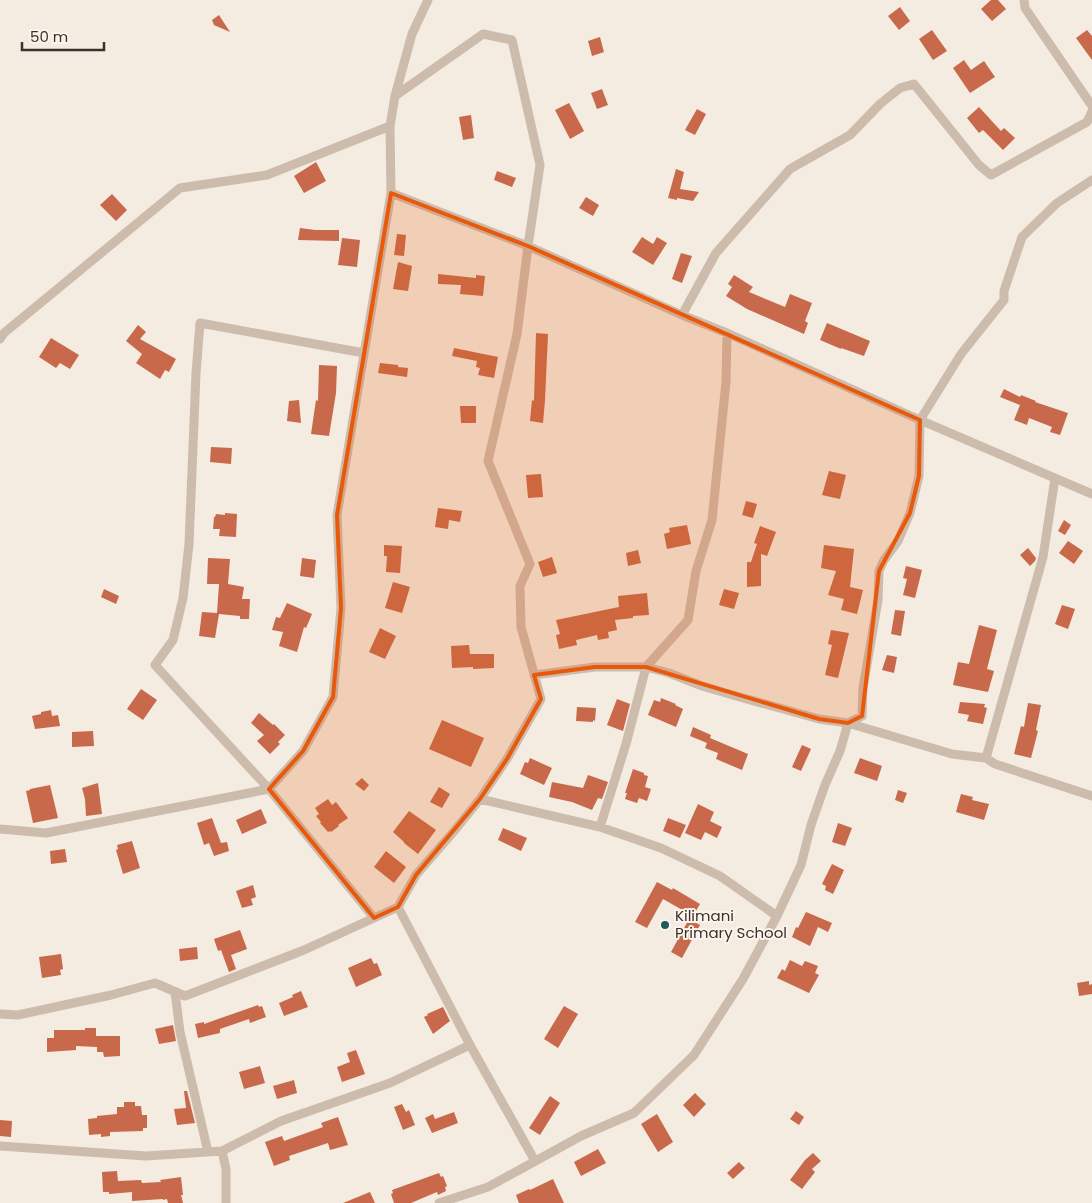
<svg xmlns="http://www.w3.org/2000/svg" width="1092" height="1203" viewBox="0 0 1092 1203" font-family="Poppins,sans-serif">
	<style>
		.building { fill: #c8694b }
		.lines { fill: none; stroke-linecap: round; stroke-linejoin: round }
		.minor { stroke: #cdbbac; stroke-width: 9 }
		.marked { fill: #e8590c; fill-opacity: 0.2; stroke: #e8590c; stroke-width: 4; stroke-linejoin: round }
		.poi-dot { fill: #1f5a5e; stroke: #fbf5ee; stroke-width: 2 }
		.labels { text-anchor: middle; stroke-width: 4; stroke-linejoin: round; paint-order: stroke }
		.poi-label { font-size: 15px; fill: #3b302b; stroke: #fbf5ee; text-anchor: start }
	</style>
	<rect width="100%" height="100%" fill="#f4ebe1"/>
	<!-- building -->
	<path class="building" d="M991,0H998L1006,9L992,21L981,9Z
		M900,7L910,21L899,30L888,16Z
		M219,15L230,32L214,25L212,20Z
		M932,30L947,51L933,60L919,39Z
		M1087,30L1092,36V60L1076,38Z
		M600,37L604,52L592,56L588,41Z
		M964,60L971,70L984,61L995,77L970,93L953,68Z
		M602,89L608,105L597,109L591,93Z
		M569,103L584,131L570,139L555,110Z
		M979,107L1001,131L1004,128L1015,138L1003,150L983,130L979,133L967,118Z
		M697,109L706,114L695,135L685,130Z
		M471,115L474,138L463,140L459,117Z
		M316,162L326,181L304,193L294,176Z
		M676,169L684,172L680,189L699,192L693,201L677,198V200L668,198Z
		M497,171L516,178L512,187L494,180Z
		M112,194L127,210L116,221L100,205Z
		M586,197L599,205L593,216L579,208Z
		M300,228L315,230H339V241L298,240Z
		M397,234L406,235L404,256L394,255Z
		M642,237L653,244L657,237L667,243L653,265L632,252Z
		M342,238L360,240L357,267L338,265Z
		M681,253L692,256L682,283L672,279Z
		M398,262L412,266L408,291L393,289Z
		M438,274L476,278V275L485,276L483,296L460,294L461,285L438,284Z
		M734,275L753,287L749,292L785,307L790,294L812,303L805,321L808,323L804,334L747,309L726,296L732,287L728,284Z
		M827,323L870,341L864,356L841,348V349L820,340Z
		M138,325L146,332L140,339L176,359L169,372L165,370L160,379L136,363L142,354L126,341Z
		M536,333L548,334L545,400L543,423L530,421L532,400L534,401Z
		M51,338L79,355L70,369L60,363L56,368L39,357Z
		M454,348L498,357L494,378L478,375L480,368L476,367L477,361L452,356Z
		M380,363L398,365V367L408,368L407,377L378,373Z
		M319,365L337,366L336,393L329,436L311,434L316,400L318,401Z
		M1004,389L1020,397L1021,395L1036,401L1035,402L1068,413L1060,435L1050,432L1052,427L1029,418L1027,425L1014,420L1020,405L1000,397Z
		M299,400L301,423L287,421L289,401Z
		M460,406H476V423H461Z
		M211,447L232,448L231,464L210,462Z
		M829,471L846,475L840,499L822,495Z
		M541,474L543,497L528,498L526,475Z
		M746,501L757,504L753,518L742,515Z
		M438,508L462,511L460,522L449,520L448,529L435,527Z
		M225,513L237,514L236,537L219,536L220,529H213L214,517H215L216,514L225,515Z
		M1064,520L1071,525L1065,535L1058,531Z
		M687,525L691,544L667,549L664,534L670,532L669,528Z
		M760,526L776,532L767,556L761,554V586L747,587V562H751L757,544L754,543Z
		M1068,541L1083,551L1074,564L1059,553Z
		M384,545L402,546L400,573L386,572L387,556H384Z
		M824,545L854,549L850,587L863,590L857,614L841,610L844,599L828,595L836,571L821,568Z
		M1028,548L1036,558L1035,561L1030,566L1020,555Z
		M638,550L641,563L628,566L626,553Z
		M552,557L557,573L543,577L538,562Z
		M208,558L230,559L228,584L244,587L242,599H250L249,619H240V616L219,614L215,638L199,636L202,612L217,613L219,584H207Z
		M302,558L316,560L314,578L300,576Z
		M906,566L922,570L915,598L903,595L907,579L903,578Z
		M393,582L410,587L402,613L385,608Z
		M104,589L119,596L116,604L101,597Z
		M724,589L739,593L734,609L719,605Z
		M647,593L649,615L633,616V618L615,620L617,630L608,632L609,638L598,640L597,635L576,640L577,645L559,649L556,635L560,634L556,620L619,607L618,596Z
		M287,603L312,614L306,628L304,627L297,652L279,646L283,632L272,630L276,617L280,618Z
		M1062,605L1075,609L1068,629L1055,624Z
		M895,610L905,611L901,636L891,634Z
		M979,625L997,630L987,669L994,671L988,692L953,685L958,662L969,664Z
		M380,628L396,636L385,659L369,652Z
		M831,630L849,633L838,678L825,675L832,645L828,644Z
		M469,645L470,654H494V668L473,669V667L452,668L451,646Z
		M887,655L897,657L894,673L882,670Z
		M141,689L157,700L143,720L127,709Z
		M661,698L676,704L675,705L683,709L676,727L648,715L654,700L660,702Z
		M617,699L630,704L623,731L607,725Z
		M960,702L985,704L984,707L987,708L983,724L967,721L969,715L958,713Z
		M1028,703L1041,705L1036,730L1038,731L1031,758L1014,754L1021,726L1024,727Z
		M577,707L596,708L595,721L593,720V722L576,721Z
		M51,710L52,716L58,715L60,726L35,729L32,716L41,714V712Z
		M259,713L273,725L274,724L285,735L278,742L280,744L270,754L257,741L264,735L251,723Z
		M442,720L484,738L471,767L429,749Z
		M693,727L711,735L710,738L748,754L742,770L716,759L718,753L705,748L707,743L690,736Z
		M93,731L94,746L72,747V732Z
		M802,745L811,749L801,771L792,767Z
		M530,758L552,768L544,785L520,774L525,762L528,763Z
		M860,758L882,766L877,781L854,773Z
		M633,769L644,773V775L648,776L645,787L651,789L647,801L639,798L637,803L625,799L627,793H625Z
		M588,775L608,782L602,799L598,798L592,810L572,802L549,797L552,782L583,788Z
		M362,778L369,785L364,791L355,784Z
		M98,783L102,814L86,816L85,799L82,788Z
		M50,785L58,818L33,823L26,791L30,790V789Z
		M439,787L450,794L442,808L430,802Z
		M898,790L907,793L903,803L895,800Z
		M961,794L973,797L972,800L989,804L984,820L956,812Z
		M328,799L332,805L336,802L348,818L338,825L339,826L331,832L330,831L328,832L320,823L321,822L316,816L319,814L315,808Z
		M698,804L714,812L710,821L722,827L717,838L705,832L701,840L685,833Z
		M261,809L267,823L242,834L236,820Z
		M409,811L436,830L418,854L404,843V842L393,832Z
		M212,818L221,843L227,842L229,851L214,856L209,843L204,845L197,823Z
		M668,818L686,825L680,838L663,831Z
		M838,823L852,828L845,846L832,842Z
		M503,828L527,838L521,851L498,840Z
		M132,841L140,868L123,874L116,850L118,849L117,845Z
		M65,849L67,862L51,864L50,851Z
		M386,851L406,867L394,883L374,867Z
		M832,864L844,870L833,894L825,890L826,886L822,884Z
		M657,882L672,890L673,888L700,904L693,916L663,899L647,928L635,922Z
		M253,885L256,897L251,899L253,905L242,908L236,891Z
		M806,912L832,923L828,932L818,927L810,946L792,937L796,927L798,928Z
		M689,919L700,925L682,958L671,952Z
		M240,930L247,949L231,955L236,969L229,972L221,950L218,951L214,939Z
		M197,947L198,959L180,961L179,949Z
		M61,954L63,969L60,970L61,975L42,978L39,957Z
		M371,958L374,964L377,963L382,975L356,987L348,968Z
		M790,960L802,966L805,961L818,966L815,973L819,975L809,993L777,978L782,969L785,971Z
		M1089,981V985L1092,984V994L1079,996L1077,983Z
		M301,991L308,1007L284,1016L279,1003L293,997L292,995Z
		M258,1005L259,1007L262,1006L266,1017L250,1023L249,1019L220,1029V1033L198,1038L195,1024L204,1022V1024Z
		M564,1006L578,1014L558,1048L544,1039Z
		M443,1007L450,1021L433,1034L424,1017L428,1015L427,1014Z
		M173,1025L176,1041L159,1044L155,1029Z
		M85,1028H96V1036H120V1056L104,1057L103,1052H97V1047L76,1046V1050L47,1052V1038H54V1030H85Z
		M356,1050L365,1074L342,1082L337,1067L350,1062L347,1053Z
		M260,1066L265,1083L244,1089L239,1072Z
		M294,1080L297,1093L277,1099L273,1086Z
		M184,1091H187L195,1123L177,1125L174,1109L186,1108Z
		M695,1093L706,1104L694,1117L683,1105Z
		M550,1096L560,1103L540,1135L529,1128Z
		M124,1102H135V1106H141L142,1115H147V1128H143V1131L110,1132V1136L101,1137V1134L89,1135L88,1119L97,1118V1116L117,1114V1107H124Z
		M402,1104L406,1112L409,1110L415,1125L403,1130L394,1107Z
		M796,1111L804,1117L799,1125L790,1119Z
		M454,1112L458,1123L432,1133L425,1118L433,1114L435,1119Z
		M657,1114L673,1142L658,1152L641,1124Z
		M338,1117L348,1145L330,1150L328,1143L289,1156L290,1160L274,1166L265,1142L282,1136L284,1141L323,1127L321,1123Z
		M0,1120L12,1121L11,1137L0,1136Z
		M598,1149L606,1163L581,1176L574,1162Z
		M813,1153L821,1161L812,1169L815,1172L802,1189L790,1180L805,1160Z
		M739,1162L745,1168L733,1179L727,1173Z
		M117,1171L118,1181L141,1180L142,1183L161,1182L160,1180L181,1177L183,1195H181L183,1203H168L167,1199L163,1200V1199L132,1201V1192L109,1194V1192H103L102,1172Z
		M439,1173L441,1177L443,1176L447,1186L445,1187L446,1191L438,1195L437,1192L411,1203H394L391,1194L393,1193L392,1190Z
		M553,1179L564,1203H519L516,1195L529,1189L530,1190Z
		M370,1192L375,1203H343Z"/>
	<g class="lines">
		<!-- minor -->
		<path class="minor" d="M1024,0L1025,8L1092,106
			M391,193L528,246L682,315L727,333L920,420L1092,494
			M682,315L716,253L790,169L850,135L880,104L900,88L914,84L979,165L991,175L1087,122L1092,111
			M0,339L4,333L180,188L267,175L390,126
			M364,353L200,323L196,373L189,544L183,598L173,640L155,665L269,789L374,918
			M534,675L595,667H646L669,673L702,686L736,696L819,719L848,723L952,754L986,758L995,764L1092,796
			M986,758L1043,557L1055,478
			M480,799L600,827L661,848L720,876L777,916
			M600,827L626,744L646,667L688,620L696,571L712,520L726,382L727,333
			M0,829L46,833L269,789L303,751L333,697L341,608L337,515L391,193L390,126L395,96L412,34L428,0
			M398,907L470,1045L535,1161
			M175,992L180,1032L208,1152
			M0,1014L18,1015L111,995L155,983L185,996L304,950L398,907L416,875L455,830L480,799L507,759L541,699L521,627L520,586L530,564L488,461L517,334L528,246L540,165L512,40L483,34L395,96
			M0,1146L146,1156L222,1151L281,1121L390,1083L470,1045
			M222,1151L226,1169V1203
			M439,1203L488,1187L581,1136L634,1113L694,1055L743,979L777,916L801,865L811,825L825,785L840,751L848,723L862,716L863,688L878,600L879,571L884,560L898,541L910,513L919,476L920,420L961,354L1004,300V291L1022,237L1057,203L1092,180"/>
	</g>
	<!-- marked area -->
	<path class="marked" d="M391,193L528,246L920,420L919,476L910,513L879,571L862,716L848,723L819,719L646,667H595L534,675L541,699L507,759L480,799L416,875L398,907L374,918L269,789L303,751L333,697L341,608L337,515Z"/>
	<!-- markers -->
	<circle class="poi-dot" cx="665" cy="925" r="5"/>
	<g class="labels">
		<!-- poi labels -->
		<g class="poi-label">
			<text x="675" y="921">Kilimani<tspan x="675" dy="17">Primary School</tspan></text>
		</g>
	</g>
	<!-- scale -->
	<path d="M22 42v8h82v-8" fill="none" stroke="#3b302b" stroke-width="2.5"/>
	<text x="30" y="42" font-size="15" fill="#3b302b" stroke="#fbf5ee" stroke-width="4" paint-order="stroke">50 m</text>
</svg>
